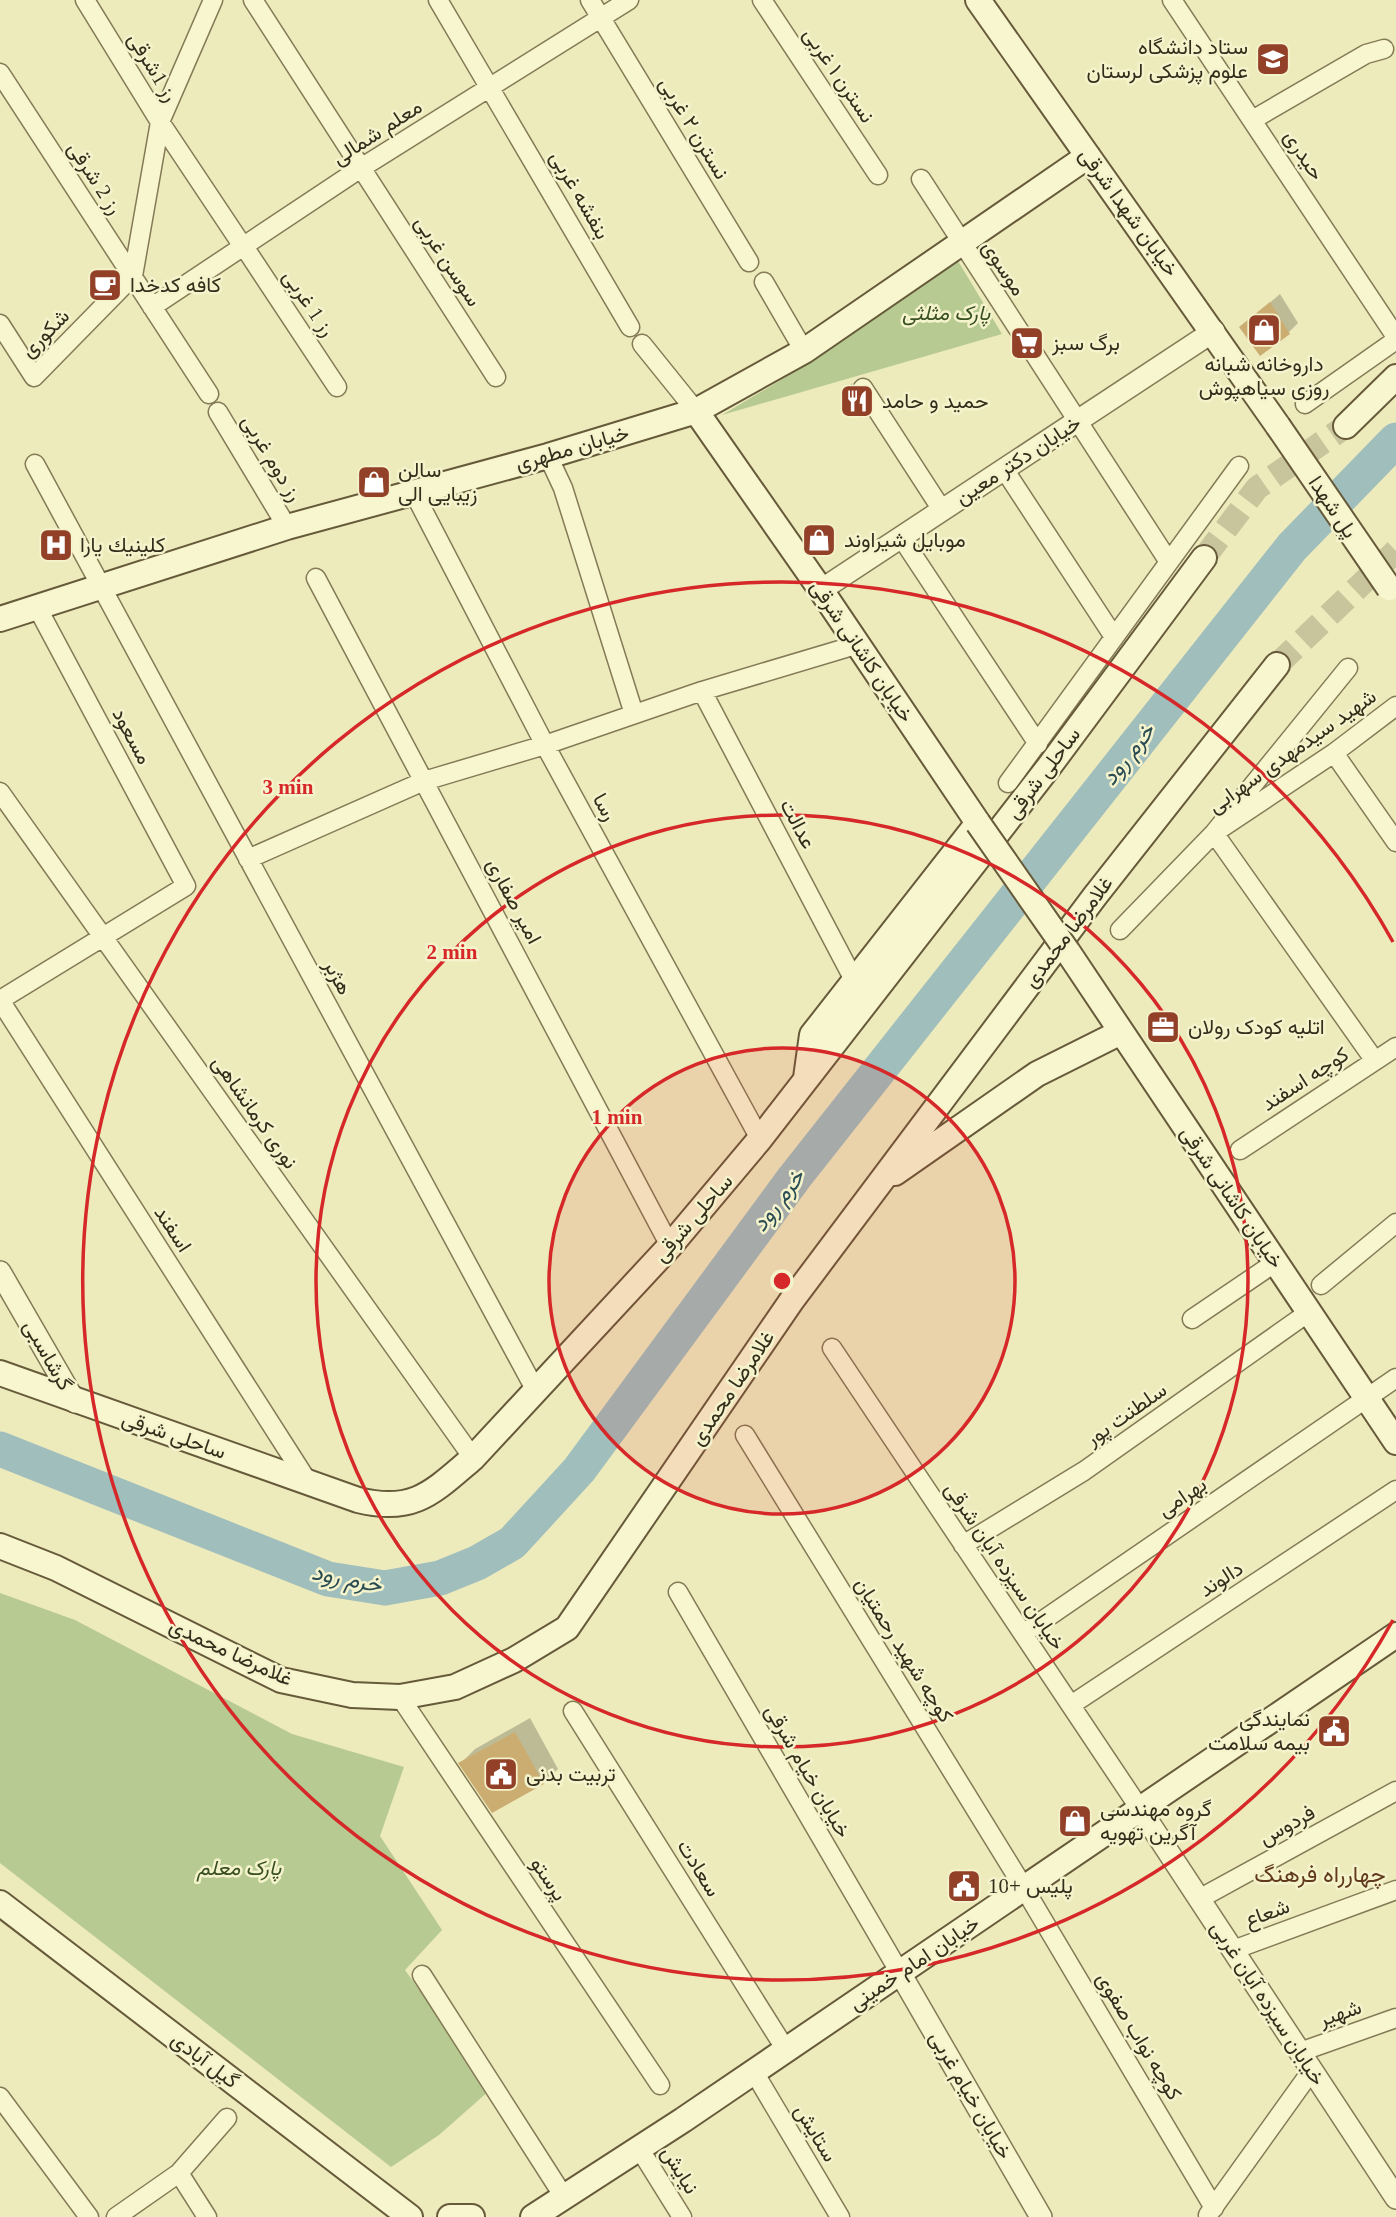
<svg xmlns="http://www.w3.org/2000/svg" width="1396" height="2217" viewBox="0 0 1396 2217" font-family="'Times New Roman',Vazirmatn,serif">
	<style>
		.green { fill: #b6ca91 }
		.shadow { fill: #0003 }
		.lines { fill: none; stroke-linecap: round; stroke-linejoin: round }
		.river { stroke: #a0bebc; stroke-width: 35 }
		.building { fill: #cbad72 }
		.secondary-tunnel { stroke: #c8c49c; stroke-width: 24; stroke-dasharray: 24 12; stroke-linecap: butt }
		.minor-casing { stroke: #847a56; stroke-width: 21 }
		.tertiary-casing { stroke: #847a56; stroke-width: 24 }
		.secondary-casing { stroke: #665a3a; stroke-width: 28 }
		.minor { stroke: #f8f6cf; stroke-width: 18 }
		.tertiary { stroke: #f8f6cf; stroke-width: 21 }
		.secondary { stroke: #f8f6cf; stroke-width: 24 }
		.secondary-bridge-casing { stroke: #665a3a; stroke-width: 28; stroke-linecap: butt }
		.secondary-bridge { stroke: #f8f6cf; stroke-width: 24 }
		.ring { fill: none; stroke: #d62828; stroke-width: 3.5 }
		.labels { text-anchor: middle; stroke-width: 5; stroke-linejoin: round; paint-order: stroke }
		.poi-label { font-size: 21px; fill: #332d1b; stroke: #f5f3cc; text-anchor: start }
		.street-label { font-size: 21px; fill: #332d1b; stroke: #f5f3cc }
		.park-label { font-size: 21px; font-style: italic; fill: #395022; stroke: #f5f3cc }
		.water-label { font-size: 23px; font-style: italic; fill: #2a4c53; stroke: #f5f3cc }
		.neighbourhood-label { font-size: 23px; fill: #603a1b; stroke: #f5f3cc }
		.centre { fill: #d62828; stroke: #f5f3cc; stroke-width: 3.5 }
		.ring-label { font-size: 21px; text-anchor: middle; font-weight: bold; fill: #d62828; stroke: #f5f3cc; stroke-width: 5; stroke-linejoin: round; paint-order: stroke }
	</style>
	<rect width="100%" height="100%" fill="#edeabc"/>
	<!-- green -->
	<path class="green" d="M958,261L1002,334L722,415L808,364Z
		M0,1593L75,1620L292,1734L404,1767L380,1836L442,1930L405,1970L490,2090L439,2135L391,2167L0,1863Z"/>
	<!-- shadow -->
	<path class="shadow" d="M1280,294L1298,323L1289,332L1241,327Z
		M862,382L874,403L865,412L843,393L851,384Z
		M530,1718L558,1769L543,1783L461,1763L475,1749Z"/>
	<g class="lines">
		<!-- river -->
		<path class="river" d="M0,1449L328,1579L385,1588L440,1578L477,1563L512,1543L579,1470L794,1178L1292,547L1396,440"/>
	</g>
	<!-- building -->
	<path class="building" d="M1270,302L1290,334L1260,356L1239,327Z
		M852,391L866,414L860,418L840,393Z
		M515,1732L544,1784L492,1813L458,1763Z"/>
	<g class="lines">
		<!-- secondary-tunnel -->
		<path class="secondary-tunnel" d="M1204,558L1257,488L1346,426
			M1277,665L1396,551"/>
		<!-- minor casing -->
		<g class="minor-casing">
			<path id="minor" d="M85,0L160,122L238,239
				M253,0L496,377
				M438,0L630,327
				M590,0L749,262
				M762,0L878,175
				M1172,0L1396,337
				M0,73L209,394
				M1254,119L1366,54L1384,49
				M921,179L1169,562
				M243,245L337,387
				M764,282L804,351
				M152,307L361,168L629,0
				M0,324L34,377L133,276L160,122L213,0
				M642,344L696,411
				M863,388L942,510
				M1305,404L1396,340
				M218,412L287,527
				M548,456L563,488L634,714
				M35,464L536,1391
				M1004,469L1114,637
				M414,493L545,745L760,1139
				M901,537L1038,744
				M316,578L670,1246
				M702,691L854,980
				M1334,753L1396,842
				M1008,783L1239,466
				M0,792L473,1458
				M248,859L424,781L545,745L702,691L856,645
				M1120,930L1214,833L1348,668
				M0,1000L308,1482
				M0,1000L186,886L37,607
				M1375,1061L1214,833L1334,753L1396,706
				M1240,1150L1396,1047
				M1321,1285L1396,1223
				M1192,1319L1276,1262
				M832,1348L1140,1809
				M745,1435L1024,1888L1214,2208
				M963,1545L1084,1471L1309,1312
				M678,1592L900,1973
				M1023,1634L1396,1378
				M400,1697L660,2085
				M1071,1705L1396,1490
				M573,1711L786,2050
				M1199,1899L1396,1791
				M1233,1950L1396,1890
				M422,1975L564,2197
				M1300,2052L1396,2018
				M754,2072L840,2217
				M0,2097L89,2217
				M639,2148L682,2217
				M179,2173L207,2217
				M1208,2215L1312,2070
				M116,2217L179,2173L227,2118"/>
		</g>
		<!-- tertiary casing -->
		<g class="tertiary-casing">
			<path id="tertiary" d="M821,590L1214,331
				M0,1272L75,1402
				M1140,1809L1396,2198
				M900,1973L1041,2217"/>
		</g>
		<!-- secondary casing -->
		<g class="secondary-casing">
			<path id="secondary" d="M978,0L1278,426
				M696,411L821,590L978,823L812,1035L806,1078
				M1346,426L1396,377
				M0,619L287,527L548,456L696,411L804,351L1088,156
				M1068,952L1396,1442
				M895,1173L1037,1074L1121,1032
				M0,1373L358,1500C414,1514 433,1492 473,1458L670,1246L760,1139L1048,768L1204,558
				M0,1546L56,1568L281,1680L352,1695L400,1697L455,1687L514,1660L567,1628L792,1300L1095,896L1277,665
				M0,1903L410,2217
				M450,2217H472
				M533,2217L683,2120L1396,1635"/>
		</g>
		<!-- minor -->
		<use href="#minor" class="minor"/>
		<!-- tertiary -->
		<use href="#tertiary" class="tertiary"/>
		<!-- secondary -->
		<use href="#secondary" class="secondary"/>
		<!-- secondary-bridge casing -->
		<g class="secondary-bridge-casing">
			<path id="secondary-bridge" d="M1278,426L1389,588
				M978,823L1068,952"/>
		</g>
		<!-- secondary-bridge -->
		<use href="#secondary-bridge" class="secondary-bridge"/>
	</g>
	<!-- distance rings -->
	<circle cx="782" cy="1281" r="233" fill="#d62828" fill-opacity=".12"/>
	<g class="ring">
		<circle cx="782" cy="1281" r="233"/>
		<circle cx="782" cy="1281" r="466"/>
		<path d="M1393 1620A699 699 0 1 1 1393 942"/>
	</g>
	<!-- icons -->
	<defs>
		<g id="university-square" transform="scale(1.75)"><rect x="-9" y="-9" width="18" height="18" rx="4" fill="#924027" stroke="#f5f3cc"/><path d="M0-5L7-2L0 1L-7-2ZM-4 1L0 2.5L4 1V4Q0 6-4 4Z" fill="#fff"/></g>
		<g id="cafe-square" transform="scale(1.75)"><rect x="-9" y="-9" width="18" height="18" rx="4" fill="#924027" stroke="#f5f3cc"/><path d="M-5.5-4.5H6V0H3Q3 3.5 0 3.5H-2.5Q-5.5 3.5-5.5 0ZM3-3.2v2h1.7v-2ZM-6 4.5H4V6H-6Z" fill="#fff"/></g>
		<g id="shop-square" transform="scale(1.75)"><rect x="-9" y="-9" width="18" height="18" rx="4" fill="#924027" stroke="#f5f3cc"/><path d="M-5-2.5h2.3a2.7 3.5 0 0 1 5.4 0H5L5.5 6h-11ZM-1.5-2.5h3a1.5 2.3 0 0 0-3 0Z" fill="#fff"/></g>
		<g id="supermarket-square" transform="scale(1.75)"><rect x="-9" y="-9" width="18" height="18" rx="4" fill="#924027" stroke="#f5f3cc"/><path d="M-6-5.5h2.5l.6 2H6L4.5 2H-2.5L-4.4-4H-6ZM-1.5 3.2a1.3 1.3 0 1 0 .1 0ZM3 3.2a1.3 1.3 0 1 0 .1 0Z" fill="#fff"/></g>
		<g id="restaurant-square" transform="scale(1.75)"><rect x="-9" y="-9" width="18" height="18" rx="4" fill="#924027" stroke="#f5f3cc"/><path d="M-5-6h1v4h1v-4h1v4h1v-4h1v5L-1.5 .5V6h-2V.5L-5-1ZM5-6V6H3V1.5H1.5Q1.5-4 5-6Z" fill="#fff"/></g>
		<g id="hospital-square" transform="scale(1.75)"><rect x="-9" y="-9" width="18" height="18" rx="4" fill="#924027" stroke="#f5f3cc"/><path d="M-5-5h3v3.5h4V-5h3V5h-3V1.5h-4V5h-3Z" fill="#fff"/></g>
		<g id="office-square" transform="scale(1.75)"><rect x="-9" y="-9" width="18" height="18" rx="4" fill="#924027" stroke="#f5f3cc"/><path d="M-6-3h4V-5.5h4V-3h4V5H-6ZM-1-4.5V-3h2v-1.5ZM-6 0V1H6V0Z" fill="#fff"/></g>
		<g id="civic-square" transform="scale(1.75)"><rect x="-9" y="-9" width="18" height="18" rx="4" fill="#924027" stroke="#f5f3cc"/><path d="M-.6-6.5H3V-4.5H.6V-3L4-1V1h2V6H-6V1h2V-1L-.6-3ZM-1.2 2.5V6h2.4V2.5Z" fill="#fff"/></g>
	</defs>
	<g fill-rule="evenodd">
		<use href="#university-square" x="1273" y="59"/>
		<use href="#cafe-square" x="105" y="285"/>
		<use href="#shop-square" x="1264" y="330"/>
		<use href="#supermarket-square" x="1027" y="343"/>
		<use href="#restaurant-square" x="857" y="401"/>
		<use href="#shop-square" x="374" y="482"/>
		<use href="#shop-square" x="819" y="540"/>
		<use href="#hospital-square" x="56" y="545"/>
		<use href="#office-square" x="1163" y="1027"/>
		<use href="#civic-square" x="1334" y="1731"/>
		<use href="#civic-square" x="501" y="1774"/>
		<use href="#shop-square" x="1075" y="1821"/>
		<use href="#civic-square" x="964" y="1886"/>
	</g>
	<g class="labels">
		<!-- poi labels -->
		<g class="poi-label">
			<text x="1248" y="54" text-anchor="end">ستاد دانشگاه<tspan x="1248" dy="24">علوم پزشکی لرستان</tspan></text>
			<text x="130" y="292">کافه کدخدا</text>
			<text x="1052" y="350">برگ سبز</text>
			<text x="1264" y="371" text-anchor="middle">داروخانه شبانه<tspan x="1264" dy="24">روزی سیاهپوش</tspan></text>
			<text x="882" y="408">حمید و حامد</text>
			<text x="398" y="477">سالن<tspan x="398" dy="24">زیبایی الی</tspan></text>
			<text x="844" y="547">موبایل شیراوند</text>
			<text x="80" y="552">كلينيك يارا</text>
			<text x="1188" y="1034">اتلیه کودک رولان</text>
			<text x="1310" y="1726" text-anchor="end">نمایندگی<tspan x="1310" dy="24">بیمه سلامت</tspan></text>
			<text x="526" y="1781">تربیت بدنی</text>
			<text x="1100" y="1816">گروه مهندسی<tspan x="1100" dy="24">آگرین تهویه</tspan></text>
			<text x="988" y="1893">پلیس +10</text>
		</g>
		<!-- street labels -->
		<g class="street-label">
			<text transform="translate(153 67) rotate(59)" y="7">رز 1شرقی</text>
			<text transform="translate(839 75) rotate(56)" y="7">نسترن ۱ غربی</text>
			<text transform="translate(694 128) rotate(59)" y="7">نسترن ۲ غربی</text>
			<text transform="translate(377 132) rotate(-33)" y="7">معلم شمالی</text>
			<text transform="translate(1304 155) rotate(57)" y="7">حیدری</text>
			<text transform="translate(95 178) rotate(57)" y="7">رز 2 شرقی</text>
			<text transform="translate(580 195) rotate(60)" y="7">بنفشه غربی</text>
			<text transform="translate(1129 212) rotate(54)" y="7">خیابان شهدا شرقی</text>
			<text transform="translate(448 261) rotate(57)" y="7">سوسن غربی</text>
			<text transform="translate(1004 268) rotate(57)" y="7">موسوی</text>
			<text transform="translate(309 303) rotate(56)" y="7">رز 1 غربی</text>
			<text transform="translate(45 333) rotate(-45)" y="7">شکوری</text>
			<text transform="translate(572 448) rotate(-16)" y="7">خیابان مطهری</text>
			<text transform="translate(272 458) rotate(59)" y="7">رز دوم غربی</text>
			<text transform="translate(1018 460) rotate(-33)" y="7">خیابان دکتر معین</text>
			<text transform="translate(1333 507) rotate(56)" y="7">پل شهدا</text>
			<text transform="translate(862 651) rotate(56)" y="7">خیابان کاشانی شرقی</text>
			<text transform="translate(132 736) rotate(62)" y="7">مسعود</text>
			<text transform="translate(1292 751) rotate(-35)" y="7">شهید سیدمهدی سهرابی</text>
			<text transform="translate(1043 773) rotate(-53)" y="7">ساحلی شرقی</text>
			<text transform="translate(605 807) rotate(61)" y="7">رسا</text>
			<text transform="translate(798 824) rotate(62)" y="7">عدالت</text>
			<text transform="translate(514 901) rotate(62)" y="7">امیر صفاری</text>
			<text transform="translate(1068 932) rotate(-53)" y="7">غلامرضا محمدی</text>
			<text transform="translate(338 977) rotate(62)" y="7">هژبر</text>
			<text transform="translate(1305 1079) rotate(-33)" y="7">کوچه اسفند</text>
			<text transform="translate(255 1112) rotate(55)" y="7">نوری کرمانشاهی</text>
			<text transform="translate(1232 1197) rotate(56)" y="7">خیابان کاشانی شرقی</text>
			<text transform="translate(693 1218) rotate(-49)" y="7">ساحلی شرقی</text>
			<text transform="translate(173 1229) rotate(57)" y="7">اسفند</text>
			<text transform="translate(48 1355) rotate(60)" y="7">گرشاسبی</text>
			<text transform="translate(732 1388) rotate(-56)" y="7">غلامرضا محمدی</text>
			<text transform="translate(1126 1414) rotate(-35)" y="7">سلطنت پور</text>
			<text transform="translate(174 1435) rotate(19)" y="7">ساحلی شرقی</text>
			<text transform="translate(1182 1497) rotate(-34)" y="7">بهرامی</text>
			<text transform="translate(1005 1566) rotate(56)" y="7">خیابان سیزده آبان شرقی</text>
			<text transform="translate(1221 1579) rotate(-33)" y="7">دالوند</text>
			<text transform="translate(904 1650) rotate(58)" y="7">کوچه شهید رحمتیان</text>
			<text transform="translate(231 1652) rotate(25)" y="7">غلامرضا محمدی</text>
			<text transform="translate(808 1771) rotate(60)" y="7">خیابان خیام شرقی</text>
			<text transform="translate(1287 1825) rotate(-29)" y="7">فردوس</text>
			<text transform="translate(699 1868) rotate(58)" y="7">سعادت</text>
			<text transform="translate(549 1879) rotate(56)" y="7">پرستو</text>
			<text transform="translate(1267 1913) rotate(-20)" y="7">شعاع</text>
			<text transform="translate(914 1963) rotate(-34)" y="7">خیابان امام خمینی</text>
			<text transform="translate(1268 2003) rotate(57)" y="7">خیابان سیزده آبان غربی</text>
			<text transform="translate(1340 2013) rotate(-19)" y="7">شهیر</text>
			<text transform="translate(1139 2036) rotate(59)" y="7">کوچه نواب صفوی</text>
			<text transform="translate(205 2060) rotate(37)" y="7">گیل آبادی</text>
			<text transform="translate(971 2095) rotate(60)" y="7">خیابان خیام غربی</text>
			<text transform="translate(816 2133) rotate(59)" y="7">ستایش</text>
			<text transform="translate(680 2170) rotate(58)" y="7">نیایش</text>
		</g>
		<!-- park labels -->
		<g class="park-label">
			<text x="946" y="320">پارک مثلثی</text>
			<text x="239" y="1875">پارک معلم</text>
		</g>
		<!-- water labels -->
		<g class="water-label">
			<text transform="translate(1128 754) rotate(-52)" y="8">خرم رود</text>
			<text transform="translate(778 1200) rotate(-53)" y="8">خرم رود</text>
			<text transform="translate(347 1578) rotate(11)" y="8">خرم رود</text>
		</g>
		<!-- neighbourhood labels -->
		<g class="neighbourhood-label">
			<text x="1320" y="1882">چهارراه فرهنگ</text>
		</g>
	</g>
	<circle cx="782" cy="1281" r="10" class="centre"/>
	<g class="ring-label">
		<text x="288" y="794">3 min</text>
		<text x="452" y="959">2 min</text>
		<text x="617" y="1124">1 min</text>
	</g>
</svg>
